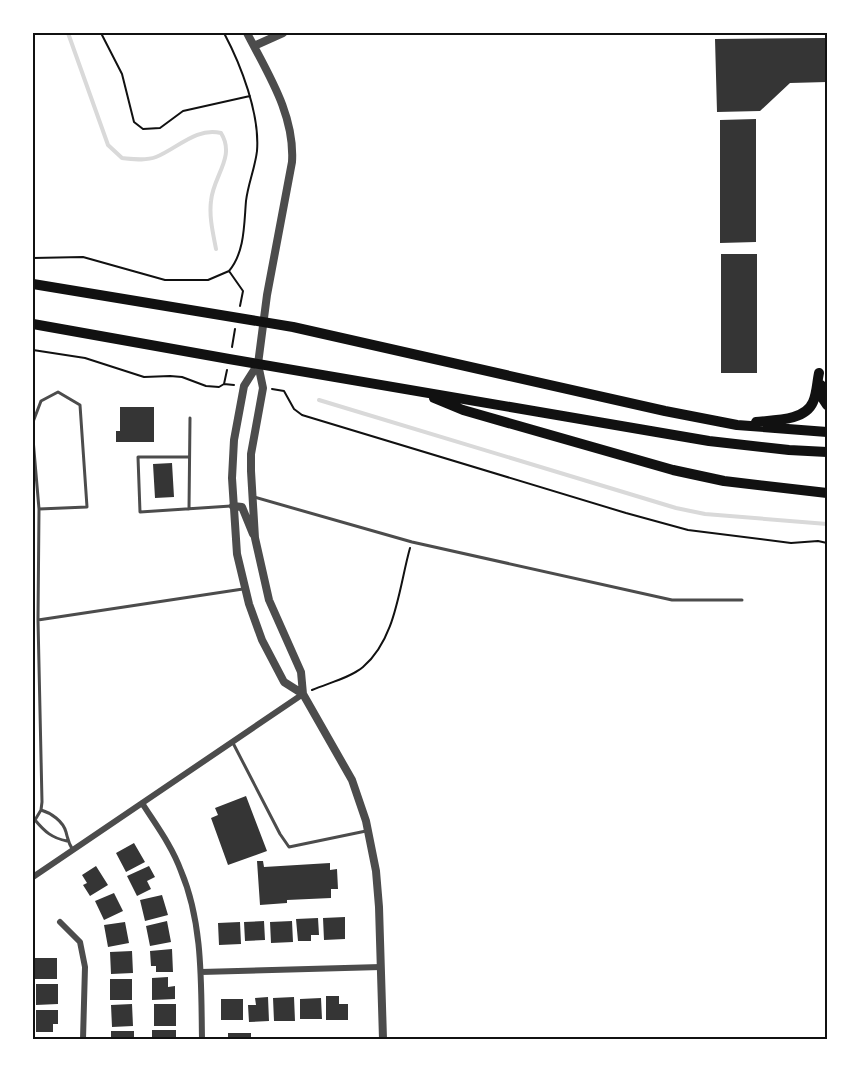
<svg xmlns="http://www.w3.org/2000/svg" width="860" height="1072" viewBox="0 0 860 1072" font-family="'Exo 2',sans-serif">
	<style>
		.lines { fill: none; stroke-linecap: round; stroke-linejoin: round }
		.stream { stroke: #d9d9d9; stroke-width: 4 }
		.building { fill: #353535 }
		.path { stroke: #111; stroke-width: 2 }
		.service { stroke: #4c4c4c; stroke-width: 3 }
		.minor { stroke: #4c4c4c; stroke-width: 6 }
		.tertiary { stroke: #4c4c4c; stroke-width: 8 }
		.trunk { stroke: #111; stroke-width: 10 }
		.neatline { fill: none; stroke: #111; stroke-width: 2 }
	</style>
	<rect width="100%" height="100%" fill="#fff"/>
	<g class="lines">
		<!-- stream -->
		<path class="stream" d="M68,33L108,145L122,158C133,159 146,161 156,157C178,148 196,127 221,133C236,157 213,176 211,201C209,217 213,233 216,249
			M319,400L676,508L705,514L827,524"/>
	</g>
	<!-- building -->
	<path class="building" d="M827,38V82L790,83L760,111L717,112L715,39Z
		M756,119V242L720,243V120Z
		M721,254H757V373H721Z
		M120,407H154V442H116V431H120Z
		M172,463L174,497L155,498L153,464Z
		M246,796L267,851L228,865L211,818L218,815L215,808Z
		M134,843L145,862L126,872L116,853Z
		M257,861H263L264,867L330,863V870L337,869L338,889H331V898L287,900V903L260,905Z
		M96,866L108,885L90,896L83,885L87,883L82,875Z
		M149,866L155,877L147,881L151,889L137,896L127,876Z
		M114,893L123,911L104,920L95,901Z
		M162,895L168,915L145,921L140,900Z
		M345,917V939L324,940L323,918Z
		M318,918L319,935H311V941H298L296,919Z
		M167,921L171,942L150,946L146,926Z
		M264,921L265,940L245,941L244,922Z
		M292,921L293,942L271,943L270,922Z
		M125,922L129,943L108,947L104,925Z
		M240,922L241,944L219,945L218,923Z
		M172,949L173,972H156V966H151L150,951Z
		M132,951L133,973L111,974L110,952Z
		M34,958H57V979H34Z
		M168,977V987L175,986V999L152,1000V978Z
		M110,979H132V1000H110Z
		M36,984H58V1004L36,1005Z
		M326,996H339V1004H348V1020H326Z
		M268,997L269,1021L249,1022L248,1005H256L255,998Z
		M294,997L295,1021H274L273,998Z
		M321,998L322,1019H300V999Z
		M221,999H243V1020H221Z
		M132,1004L133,1026L112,1027L111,1005Z
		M154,1004H176V1026H154Z
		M36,1010H58V1024H53V1032H36Z
		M152,1030H176V1039H152Z
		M111,1031H134V1039H111Z
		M228,1033H251V1039H228Z"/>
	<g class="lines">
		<!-- path -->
		<path class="path" d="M101,33L122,74L134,122L143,129L160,128L183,111L250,96
			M224,33C241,65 260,114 257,151C255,168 248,184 246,201C244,224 245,252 229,271L243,291L240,306
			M33,258L83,257L165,280H208L229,271
			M232,347L235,329
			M33,350L85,358L144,377L170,376L182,377L206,386L219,387L224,384L234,385
			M224,384L227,370
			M272,389L284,391L294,409L302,415L626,513L688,530L791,543L818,541L827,543
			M312,690C328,683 350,678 363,667C396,639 399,587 410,548"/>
		<!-- service -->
		<path class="service" d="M33,422L41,401L58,392L80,405L87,507L39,509
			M33,439L39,509L38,620L243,589
			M189,457H138L140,512L231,506
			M254,497L412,542L672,600H742
			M189,509L190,418
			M38,620L42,802L41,810L35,820C45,832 52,838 67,841
			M233,743L280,834L289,847L366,831
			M41,810C51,813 63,821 66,832C68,839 68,843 73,850"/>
		<!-- minor -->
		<path class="minor" d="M142,803C156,825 172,846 181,871C203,923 201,983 202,1039
			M33,877L303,694
			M60,922L80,942L85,967L83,1039
			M201,972L381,967"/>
		<!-- tertiary -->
		<path class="tertiary" d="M247,33C268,74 295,115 292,162L267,295L258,364L263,388L251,454V471L255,538L269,600L301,672L303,694L352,780L366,821L376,871L379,907L383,1039
			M254,46L283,33
			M258,364L244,386L234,440L232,478L237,554L249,604L262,640L284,682L303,694
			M233,506L242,507L253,534"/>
		<!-- trunk -->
		<path class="trunk" d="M33,284L293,327L665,411L737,425L827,432
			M33,324L229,359L709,441L789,450L827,452
			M821,385L823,399L827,405
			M434,398L463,410L673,470L724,481L827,493
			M756,422C774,420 805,421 813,402C817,393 817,382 819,373"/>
	</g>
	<!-- border -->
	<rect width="860" height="1072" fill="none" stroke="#ffffff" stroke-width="69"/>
	<rect x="34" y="34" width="792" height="1004" class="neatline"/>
</svg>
